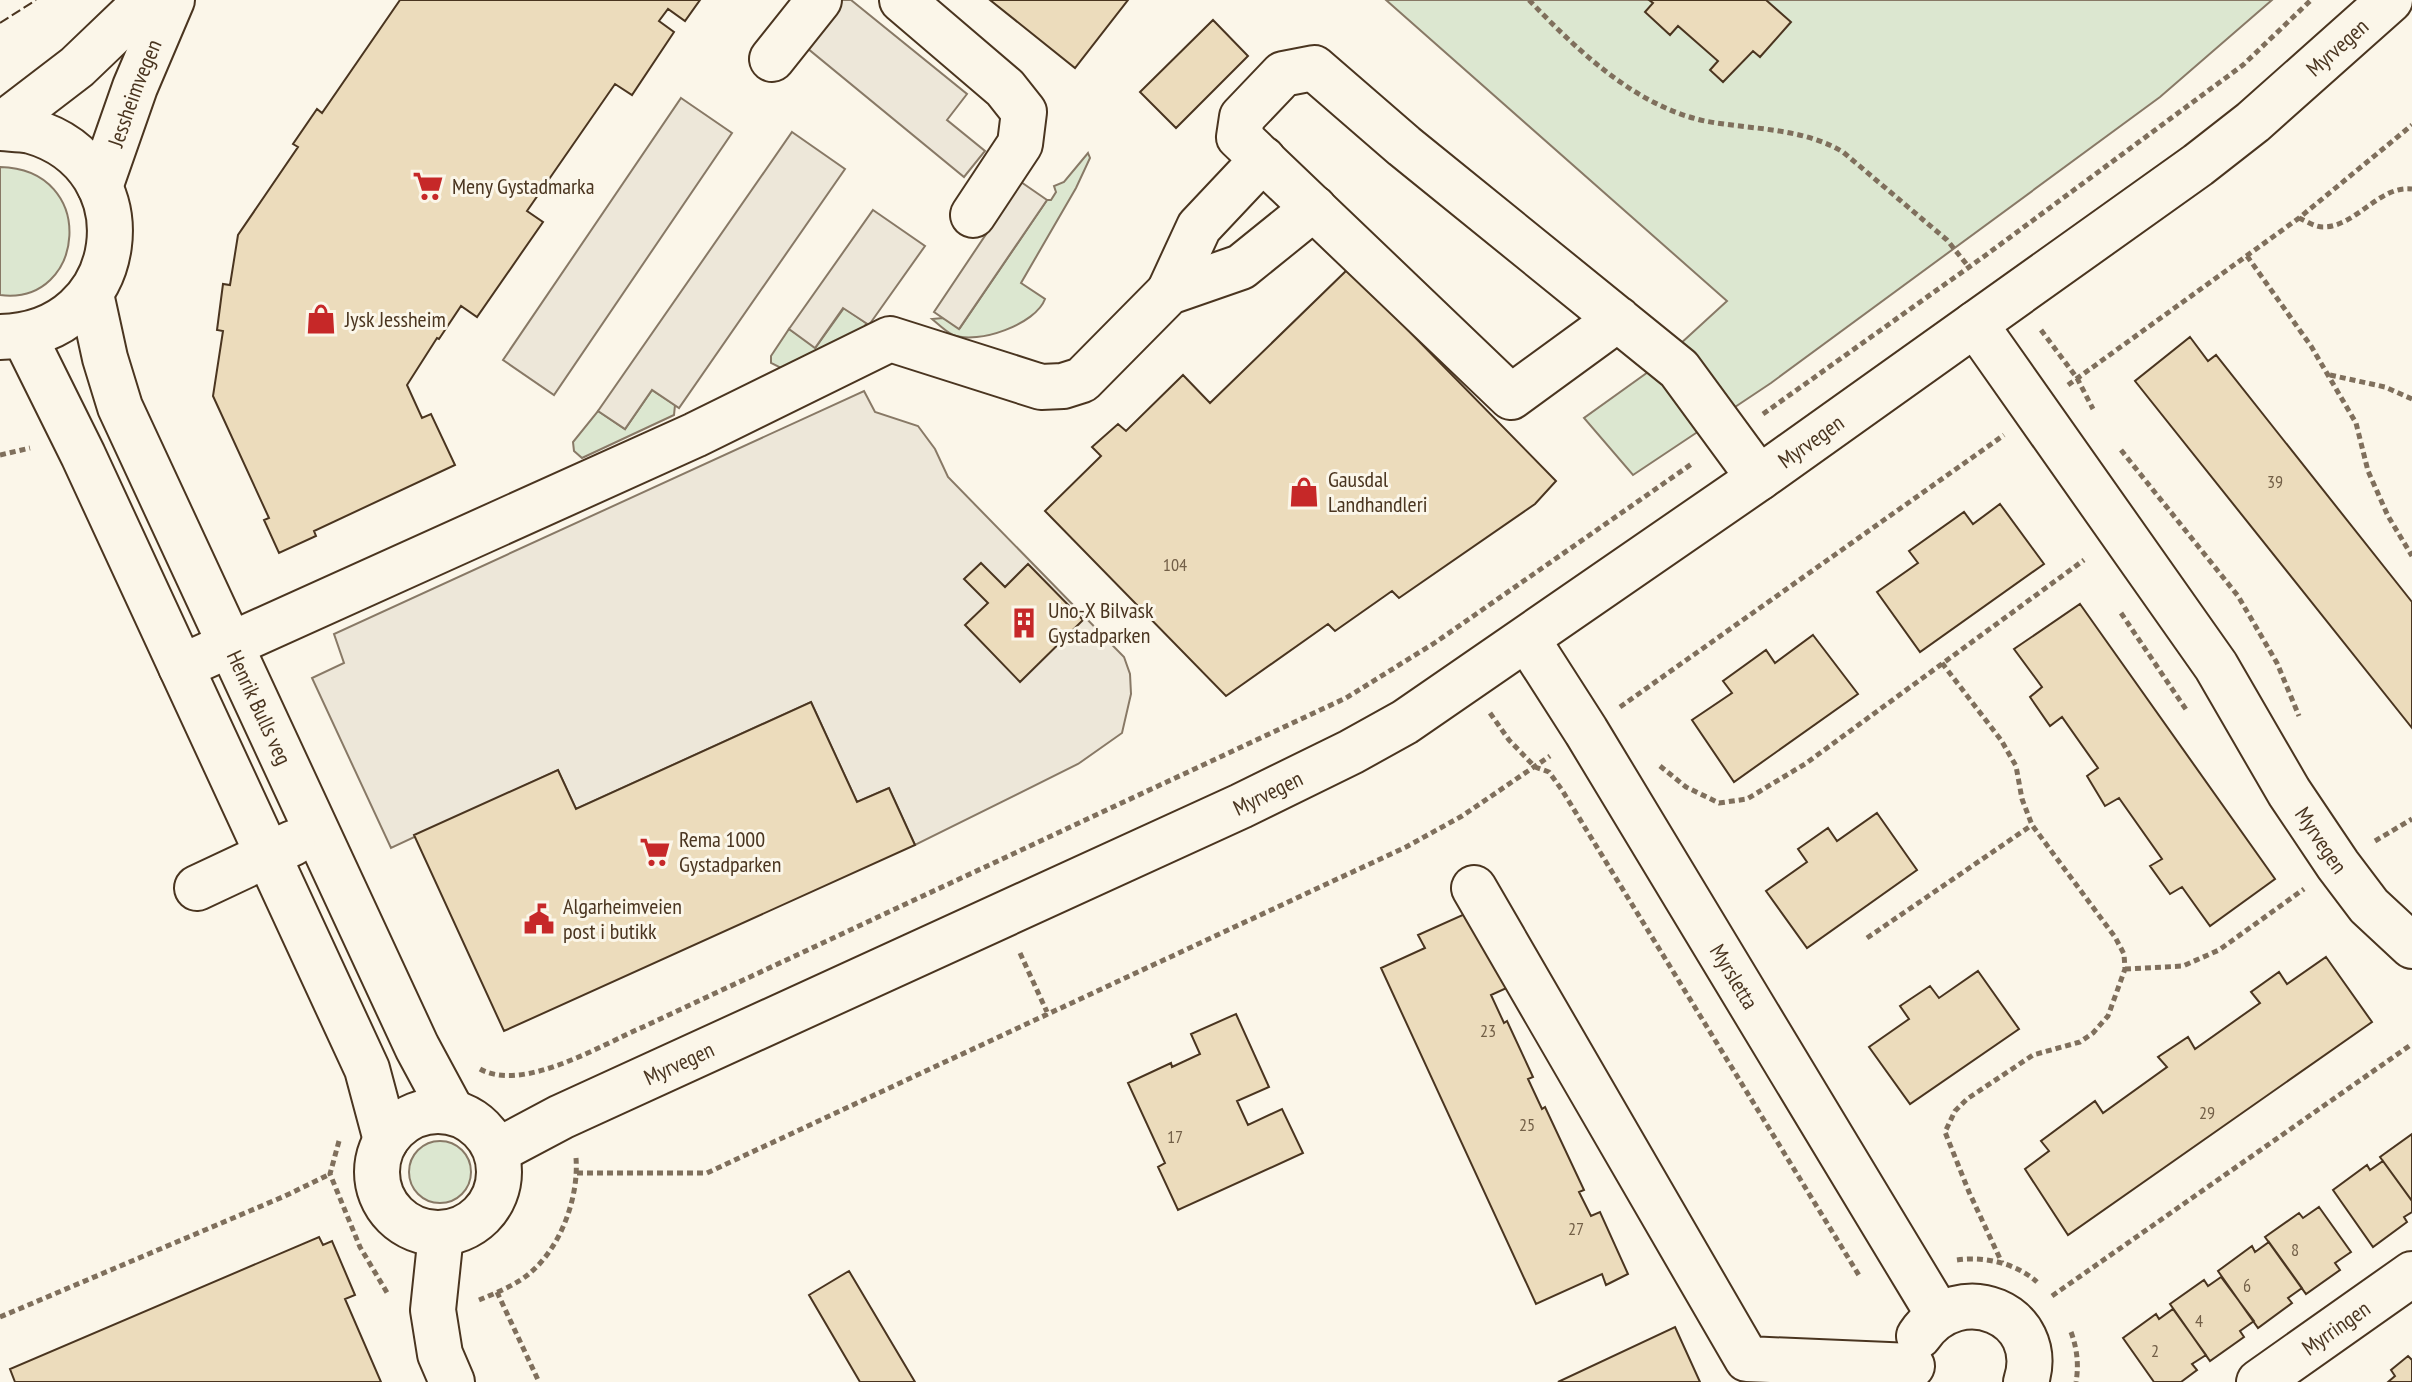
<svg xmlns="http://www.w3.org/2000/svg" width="2412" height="1382" viewBox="0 0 2412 1382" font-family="'PT Sans Narrow',sans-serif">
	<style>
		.green { fill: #dce7d0; stroke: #887966; stroke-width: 2 }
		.parking { fill: #ede7d9; stroke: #887966; stroke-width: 2 }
		.building { fill: #ecdcbc; stroke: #4a3520; stroke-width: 2 }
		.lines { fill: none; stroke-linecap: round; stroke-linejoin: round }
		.minor-casing { stroke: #4a3520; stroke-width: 48 }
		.major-casing { stroke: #4a3520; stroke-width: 48 }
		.path { stroke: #7f6f5c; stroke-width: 5; stroke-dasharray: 6 4; stroke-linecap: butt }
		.minor { stroke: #fbf6e9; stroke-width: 44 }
		.major { stroke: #fbf6e9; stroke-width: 44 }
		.fence { stroke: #4a3520; stroke-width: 2; stroke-dasharray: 10 4; stroke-linecap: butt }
		.labels { text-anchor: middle; stroke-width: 6; stroke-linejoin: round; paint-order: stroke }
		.number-label { font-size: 18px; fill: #725f47 }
		.street-label { font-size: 22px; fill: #4a3520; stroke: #fbf6e9 }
		.poi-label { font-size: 22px; fill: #4a3520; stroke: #fbf6e9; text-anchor: start }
	</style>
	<rect width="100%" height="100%" fill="#fbf6e9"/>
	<!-- green -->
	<path class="green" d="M1386,0H2272L2160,97L1771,383L1633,475L1584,418L1655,367L1727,301Z
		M1088,153L1090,158L1076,188L1021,283L1045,299C1036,324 978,345 953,335C946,332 938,324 932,319L943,318L960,328L1047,200H1051L1056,192L1054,186L1064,182Z
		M0,167C99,169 86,306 0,295Z
		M844,308L866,323L865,327L781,368L771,363V356L789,329L816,347Z
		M652,390L675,405L674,415L582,458L574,451L573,442L598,411L625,429Z
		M409 1172a31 31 0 1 1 62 0a31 31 0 1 1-62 0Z"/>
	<!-- parking -->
	<path class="parking" d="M837,0H851L967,94L947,120L985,151L964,177L801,43Z
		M681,98L732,133L554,395L503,360Z
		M792,132L845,169L679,408L652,390L625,429L598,411Z
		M1021,182L1047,200L959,329L934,312Z
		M873,210L925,246L869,325L843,308L815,348L789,329Z
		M864,391L875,412L918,426L935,449L948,477L1124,657L1130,674L1131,694L1122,733L1078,764L915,845L889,788L857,802L811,702L576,809L558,770L391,848L312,678L344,663L334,634Z"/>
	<!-- building -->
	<path class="building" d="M400,0H700L685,21L668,9L659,21L674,32L632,95L615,84L527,211L543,222L477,317L461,306L439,339L437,338L407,385L422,418L431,414L455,465L314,531L316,536L279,553L264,520L269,518L213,396L223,331L217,330L223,284L230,285L238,235L298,147L293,144L317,109L322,113Z
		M990,0H1128L1075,68Z
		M1649,0H1766L1791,22L1760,57L1753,51L1723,82L1710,70L1718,61L1678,26L1670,35L1645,12L1653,3Z
		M1213,20L1248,56L1176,128L1140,92Z
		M1348,269L1556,481L1535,504L1399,598L1392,591L1335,631L1328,624L1226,696L1045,511L1101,456L1092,447L1118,424L1126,431L1183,375L1210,403Z
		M2190,337L2208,361L2216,355L2412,602V728L2135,381Z
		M2000,504L2044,564L1920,652L1877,592L1918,563L1909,551L1964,512L1973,524Z
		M981,563L1005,587L1028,564L1083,620L1020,682L965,625L988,603L964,579Z
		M2080,604L2275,879L2210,926L2182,887L2170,894L2150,866L2162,859L2119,798L2105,806L2087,776L2098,768L2062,717L2050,726L2030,697L2042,687L2014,649Z
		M1813,635L1858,694L1734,782L1692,720L1732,693L1723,681L1766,650L1775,663Z
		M811,702L857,802L889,788L915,845L504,1031L414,835L558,770L576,809Z
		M1877,813L1917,870L1807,948L1766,891L1807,862L1798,849L1828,828L1837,841Z
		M1476,909L1511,986L1491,995L1504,1023L1507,1021L1533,1077L1528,1079L1542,1109L1545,1107L1584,1190L1579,1192L1591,1216L1600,1212L1628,1274L1606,1285L1602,1274L1536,1304L1381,968L1425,948L1418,935Z
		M2326,957L2372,1022L2068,1235L2025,1169L2049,1151L2041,1141L2095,1101L2103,1113L2167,1067L2158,1057L2188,1037L2195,1049L2260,1003L2251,992L2279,972L2287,984Z
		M1978,971L2019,1029L1910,1104L1869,1047L1909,1019L1900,1006L1930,986L1939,998Z
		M1236,1014L1269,1087L1237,1101L1248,1125L1282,1109L1303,1153L1178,1210L1158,1167L1165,1163L1128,1083L1171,1063L1172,1067L1200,1054L1191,1034Z
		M2412,1134V1201L2380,1157Z
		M2383,1161L2412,1201V1212L2404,1217L2407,1222L2373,1247L2333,1190L2367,1165L2370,1170Z
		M2319,1207L2351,1252L2335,1263L2340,1270L2306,1294L2265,1237L2299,1213L2303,1218Z
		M319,1237L323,1245L332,1241L355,1295L345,1299L381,1382H15L10,1369Z
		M2269,1242L2302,1288L2288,1298L2292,1303L2258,1328L2218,1271L2252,1246L2255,1252Z
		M849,1271L915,1382H860L809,1295Z
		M2221,1277L2254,1321L2240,1331L2244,1337L2210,1361L2170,1304L2204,1280L2208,1286Z
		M2173,1309L2206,1355L2192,1364L2197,1370L2181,1382H2154L2123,1338L2156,1314L2159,1319Z
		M1675,1327L1700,1382H1558Z
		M2408,1356L2412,1360V1382H2388L2395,1376L2391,1370Z"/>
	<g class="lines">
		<!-- minor casing -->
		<g class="minor-casing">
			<g id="minor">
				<path d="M902,0L1005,88L1024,112L1020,144L973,215"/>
				<path d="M772,59L819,0"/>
				<path d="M1169,292L1199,227L1263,159"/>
				<path id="s1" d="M91,294L105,358L120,407L417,1047L452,1112"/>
				<path d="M1618,319L1511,397L1239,137L1242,117L1283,74L1314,68L1404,146L1679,369L1759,478"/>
				<path id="s2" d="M1975,324L2216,666L2289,792L2338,865L2369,906L2412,946"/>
				<path d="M24,336L83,455L367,1069L386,1140"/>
				<path id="s3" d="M1527,639L1586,731L1938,1314"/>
				<path d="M181,667L695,435L890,339L1041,387L1063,386L1082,380L1169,292L1241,267L1314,208"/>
				<path d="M197,888L293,843"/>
				<path d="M1474,888L1747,1359L1912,1366"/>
				<circle cx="438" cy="1172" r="61"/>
				<path id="s4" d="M497,1151L561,1117L1241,806L1351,752L1405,722L1759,478L2198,165L2253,122L2390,0"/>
				<path d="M441,1234L433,1310L440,1354L452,1382"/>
				<path d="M1919,1336C1959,1277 2048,1314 2026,1382"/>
				<path id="s5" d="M2259,1382L2412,1274"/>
			</g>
		</g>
		<!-- major casing -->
		<g class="major-casing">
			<g id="major">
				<path d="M0,126L77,67L147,0"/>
				<path d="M0,128C10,129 21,129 31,131C150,165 130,335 0,337"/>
				<path id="s6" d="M100,187L135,87L172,0"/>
			</g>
		</g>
		<!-- path -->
		<path class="path" d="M1529,0C1577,50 1635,106 1705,121C1752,130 1801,127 1843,152L1947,240L1968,266
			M2299,218C2306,221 2315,227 2323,227C2356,227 2379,185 2412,189
			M2247,256L2311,346L2356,423L2368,471L2388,516L2412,556
			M2041,330L2077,378L2093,409
			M2330,375L2385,387L2412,399
			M2068,385L2299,218L2412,125
			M1763,414L1986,255L2243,65L2311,0
			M2121,450L2238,596L2277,663L2299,716
			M0,455L30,448
			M2121,613L2187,711
			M1942,663L2001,740L2016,766L2022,799L2032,825L2115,937L2124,954L2125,969L2108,1016L2093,1033L2080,1042L2033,1055L1967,1099L1955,1111L1945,1132L1969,1192L2002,1263
			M1620,707L2004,435
			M1490,713L1509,740L1535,767L1549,772L1562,790L1860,1277
			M1660,766L1686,787L1719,803L1747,799L1805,764L2084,560
			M2375,841L2412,819
			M1867,938L2032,825
			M1020,953L1047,1012
			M2125,969L2183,966L2219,950L2304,889
			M480,1069C523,1093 601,1045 643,1027L1346,698L1436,642L1693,463
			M339,1141L330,1174L360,1247L389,1296
			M577,1173H707L1406,847L1462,816L1550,756
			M1957,1260C1984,1256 2016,1263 2037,1282
			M497,1292L539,1382
			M2052,1296L2412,1044
			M479,1300C496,1293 516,1285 530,1273C561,1247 579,1197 576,1158
			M0,1317L285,1196L330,1174
			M2071,1332C2077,1348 2079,1365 2076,1382"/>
		<!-- minor -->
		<use href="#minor" class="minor"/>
		<!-- major -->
		<use href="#major" class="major"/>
		<!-- fence -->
		<path class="fence" d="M0,23L36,0"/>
	</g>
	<!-- icons -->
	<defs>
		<g id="supermarket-bare" transform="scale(2.4)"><path d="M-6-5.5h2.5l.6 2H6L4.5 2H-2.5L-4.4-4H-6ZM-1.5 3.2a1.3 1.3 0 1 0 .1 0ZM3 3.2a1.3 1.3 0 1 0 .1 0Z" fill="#c62828" stroke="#fbf6e9" stroke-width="2.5" paint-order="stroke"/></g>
		<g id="shop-bare" transform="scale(2.4)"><path d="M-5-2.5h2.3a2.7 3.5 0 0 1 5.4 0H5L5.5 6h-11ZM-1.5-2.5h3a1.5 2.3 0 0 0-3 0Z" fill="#c62828" stroke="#fbf6e9" stroke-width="2.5" paint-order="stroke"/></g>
		<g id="building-bare" transform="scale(2.4)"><path d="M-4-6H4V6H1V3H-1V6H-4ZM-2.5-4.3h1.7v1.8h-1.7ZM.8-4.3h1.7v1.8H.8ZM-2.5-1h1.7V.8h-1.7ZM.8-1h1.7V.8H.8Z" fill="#c62828" stroke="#fbf6e9" stroke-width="2.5" paint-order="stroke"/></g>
		<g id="civic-bare" transform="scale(2.4)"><path d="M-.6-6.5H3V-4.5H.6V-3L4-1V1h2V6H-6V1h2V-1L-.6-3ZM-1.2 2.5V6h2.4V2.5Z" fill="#c62828" stroke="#fbf6e9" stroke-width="2.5" paint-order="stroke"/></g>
	</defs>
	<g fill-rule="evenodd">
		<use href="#supermarket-bare" x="428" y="186"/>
		<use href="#shop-bare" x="321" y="319"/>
		<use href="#shop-bare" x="1304" y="492"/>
		<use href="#building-bare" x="1024" y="623"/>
		<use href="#supermarket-bare" x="655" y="852"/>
		<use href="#civic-bare" x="539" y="919"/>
	</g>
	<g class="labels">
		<!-- number labels -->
		<g class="number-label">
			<text x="2275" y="488">39</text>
			<text x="1175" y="571">104</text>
			<text x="1488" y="1037">23</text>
			<text x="2207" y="1119">29</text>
			<text x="1527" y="1131">25</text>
			<text x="1175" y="1143">17</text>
			<text x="1576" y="1235">27</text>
			<text x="2295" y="1256">8</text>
			<text x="2247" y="1292">6</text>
			<text x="2199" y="1327">4</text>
			<text x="2155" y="1357">2</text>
		</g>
		<!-- street labels -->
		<g class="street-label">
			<text dy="8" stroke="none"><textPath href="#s4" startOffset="2156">Myrvegen</textPath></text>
			<text dy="8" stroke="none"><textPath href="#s6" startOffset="100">Jessheimvegen</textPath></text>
			<text dy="8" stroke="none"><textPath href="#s4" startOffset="1498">Myrvegen</textPath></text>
			<text dy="8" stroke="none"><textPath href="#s1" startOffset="448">Henrik Bulls veg</textPath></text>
			<text dy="8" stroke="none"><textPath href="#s4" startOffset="850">Myrvegen</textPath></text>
			<text dy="8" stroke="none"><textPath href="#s2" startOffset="622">Myrvegen</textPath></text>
			<text dy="8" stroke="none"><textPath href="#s3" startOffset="396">Myrsletta</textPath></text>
			<text dy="8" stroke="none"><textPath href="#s4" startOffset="202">Myrvegen</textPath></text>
			<text dy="8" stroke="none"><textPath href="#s5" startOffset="94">Myrringen</textPath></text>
		</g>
		<!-- poi labels -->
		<g class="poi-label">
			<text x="452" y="194">Meny Gystadmarka</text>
			<text x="345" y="327">Jysk Jessheim</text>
			<text x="1328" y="487">Gausdal<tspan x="1328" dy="25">Landhandleri</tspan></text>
			<text x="1048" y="618">Uno-X Bilvask<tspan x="1048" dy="25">Gystadparken</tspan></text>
			<text x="679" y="847">Rema 1000<tspan x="679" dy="25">Gystadparken</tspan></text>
			<text x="563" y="914">Algarheimveien<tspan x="563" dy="25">post i butikk</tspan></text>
		</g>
	</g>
</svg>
